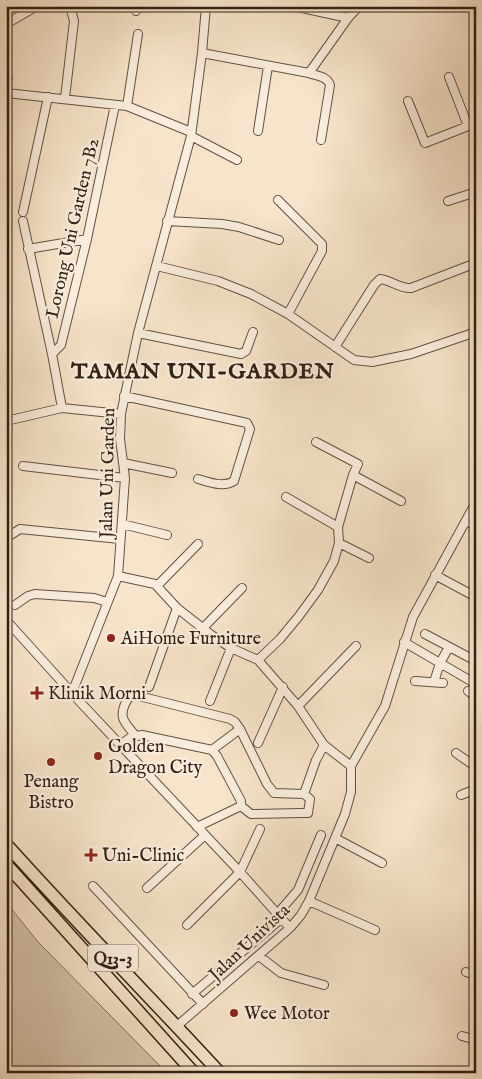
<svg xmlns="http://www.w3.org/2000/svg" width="482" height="1079" viewBox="0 0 482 1079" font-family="'IM FELL English',serif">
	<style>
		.green { fill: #d5c3ab; stroke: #837260 }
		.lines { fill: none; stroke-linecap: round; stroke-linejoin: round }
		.minor-casing { stroke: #625142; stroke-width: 10 }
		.highway-casing { stroke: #312015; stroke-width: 14 }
		.minor { stroke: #faeddd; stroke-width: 8 }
		.highway { stroke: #f7e4ca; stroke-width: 11 }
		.poi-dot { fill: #8f2418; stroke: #faeddd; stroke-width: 2 }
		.labels { text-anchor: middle; stroke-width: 4.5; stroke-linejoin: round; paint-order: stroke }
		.shield { fill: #faeddd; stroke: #6d5e51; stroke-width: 1 }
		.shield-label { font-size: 16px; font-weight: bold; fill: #312015 }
		.street-label { font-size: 18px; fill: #312015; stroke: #faeddd }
		.poi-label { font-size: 18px; fill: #312015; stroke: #faeddd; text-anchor: start }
		.district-label { font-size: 22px; font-weight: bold; letter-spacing: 1px; fill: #312015; stroke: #faeddd }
	</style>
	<rect width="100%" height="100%" fill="#f7e4ca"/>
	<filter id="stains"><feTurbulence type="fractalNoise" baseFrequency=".004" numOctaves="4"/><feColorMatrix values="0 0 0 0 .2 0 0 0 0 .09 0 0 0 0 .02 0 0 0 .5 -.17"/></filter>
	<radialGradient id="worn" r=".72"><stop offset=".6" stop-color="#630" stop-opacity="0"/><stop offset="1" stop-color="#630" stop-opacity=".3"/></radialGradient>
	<!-- green -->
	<path class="green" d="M6,902L38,942L167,1073H6Z"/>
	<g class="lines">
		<!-- minor casing -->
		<g class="minor-casing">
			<path id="minor" d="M293,6L348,18
				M136,11L137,6
				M6,24L37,6
				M202,53L309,73C317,76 327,76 330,85L321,140
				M6,72L8,78
				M309,73L348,18L359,6
				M449,77L468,126
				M6,93L127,106L191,132
				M65,98L74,21L70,6
				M408,101L425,143L476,123
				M127,106L138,34
				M258,131L268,66
				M191,136L237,160
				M278,200L322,244V251L288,314
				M448,201L476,192
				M23,212L48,97
				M23,221L52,354L62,408
				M167,221L222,224L239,227L279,240
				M28,249L87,239
				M157,266L218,281L251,294L288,314L354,360L372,362L411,354L476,332
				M138,333L241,354L246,351L253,332
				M335,347L374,285L380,279C391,280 400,289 411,288L476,263
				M52,354L61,345L87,239L115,105
				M124,396L247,423L250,429L234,481C223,488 209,482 198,479
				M6,421L62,408L121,414
				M6,448V456
				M123,463L172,473
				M23,466L125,478
				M353,475L401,501
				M286,497L338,527
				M466,521L476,526
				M122,524L167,535
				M6,538L20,529L120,539
				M339,543L369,558
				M435,575L476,597
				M118,576L155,584L177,608L210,634L231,648L258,660L298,706L324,745L351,766
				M157,586L198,544
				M15,605L28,596L35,594L94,598L107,602
				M6,620L80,702L240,872L290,928
				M203,628L242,588
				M425,634L474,660
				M404,642L476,684
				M258,660L280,639L299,616L318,590L334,561L339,543L338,527L353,475L358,464L316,442
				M415,681L443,683
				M434,682L440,663L449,647
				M149,687L177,608
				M468,691L476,697
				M72,693L118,576L125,478L120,439L121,414L138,333L191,136L202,53L206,6
				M210,701L231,648
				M298,706L356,646
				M135,735C125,723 118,718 126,702C129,697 130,696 135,695L230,719L235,722L240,729L267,784L274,793L304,794L310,799L308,813H302L251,814L241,806
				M258,743L283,687
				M120,745L131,737L142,735L212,750L217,756L241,801V806L197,827
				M212,750L240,729
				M456,753L476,767
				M304,794L316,760L324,745
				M461,795L476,789
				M335,838L382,863
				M93,886L203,1004
				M147,888L205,835
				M309,901L375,930
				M278,913L298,890L321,835
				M187,925L240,872L260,829
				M259,956L281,973L324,985
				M466,972L476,975
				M192,994L282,918
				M177,1026L290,928L301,915L309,901L345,814L351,792V766L385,706L413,617L476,502
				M462,1036L476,1040"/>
		</g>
		<!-- highway casing -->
		<g class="highway-casing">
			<path id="highway" d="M6,844C76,922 149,996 220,1073
				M6,864L194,1073"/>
		</g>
		<!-- minor -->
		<use href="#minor" class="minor"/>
		<!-- highway -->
		<use href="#highway" class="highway"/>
	</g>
	<!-- markers -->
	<g class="poi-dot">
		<circle cx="111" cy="638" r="5"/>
		<path d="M34.5 685.5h5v5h5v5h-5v5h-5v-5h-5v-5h5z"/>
		<circle cx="98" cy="756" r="5"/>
		<circle cx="51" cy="762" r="5"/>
		<path d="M88.5 847.5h5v5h5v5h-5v5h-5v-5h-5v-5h5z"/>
		<circle cx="234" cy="1013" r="5"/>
	</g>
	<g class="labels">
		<!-- shield labels -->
		<rect class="shield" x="88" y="944.5" width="50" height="27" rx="4"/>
		<g class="shield-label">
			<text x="113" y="964">Q13-3</text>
		</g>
		<!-- street labels -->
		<g class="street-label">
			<text transform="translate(72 228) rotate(-77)" y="6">Lorong Uni Garden 7B2</text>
			<text transform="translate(107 473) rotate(-89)" y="6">Jalan Uni Garden</text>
			<text transform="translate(249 942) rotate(-43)" y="6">Jalan Univista</text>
		</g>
		<!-- poi labels -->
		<g class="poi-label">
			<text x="121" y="644">AiHome Furniture</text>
			<text x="48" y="699">Klinik Morni</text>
			<text x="108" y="752">Golden<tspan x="108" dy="21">Dragon City</tspan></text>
			<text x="51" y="787" text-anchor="middle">Penang<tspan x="51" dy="21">Bistro</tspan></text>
			<text x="102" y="861">Uni-Clinic</text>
			<text x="244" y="1019">Wee Motor</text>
		</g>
		<!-- district labels -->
		<g class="district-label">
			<text x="203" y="378">TAMAN UNI-GARDEN</text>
		</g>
	</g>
	<!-- margin -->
	<rect width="482" height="1079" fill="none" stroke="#f7e4ca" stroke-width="25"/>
	<rect x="8" y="8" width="467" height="1064" fill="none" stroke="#312015" stroke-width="2.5"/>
	<rect x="12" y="12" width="457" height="1054" fill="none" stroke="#312015"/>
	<rect width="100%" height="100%" filter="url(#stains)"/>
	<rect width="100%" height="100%" fill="url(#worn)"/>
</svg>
